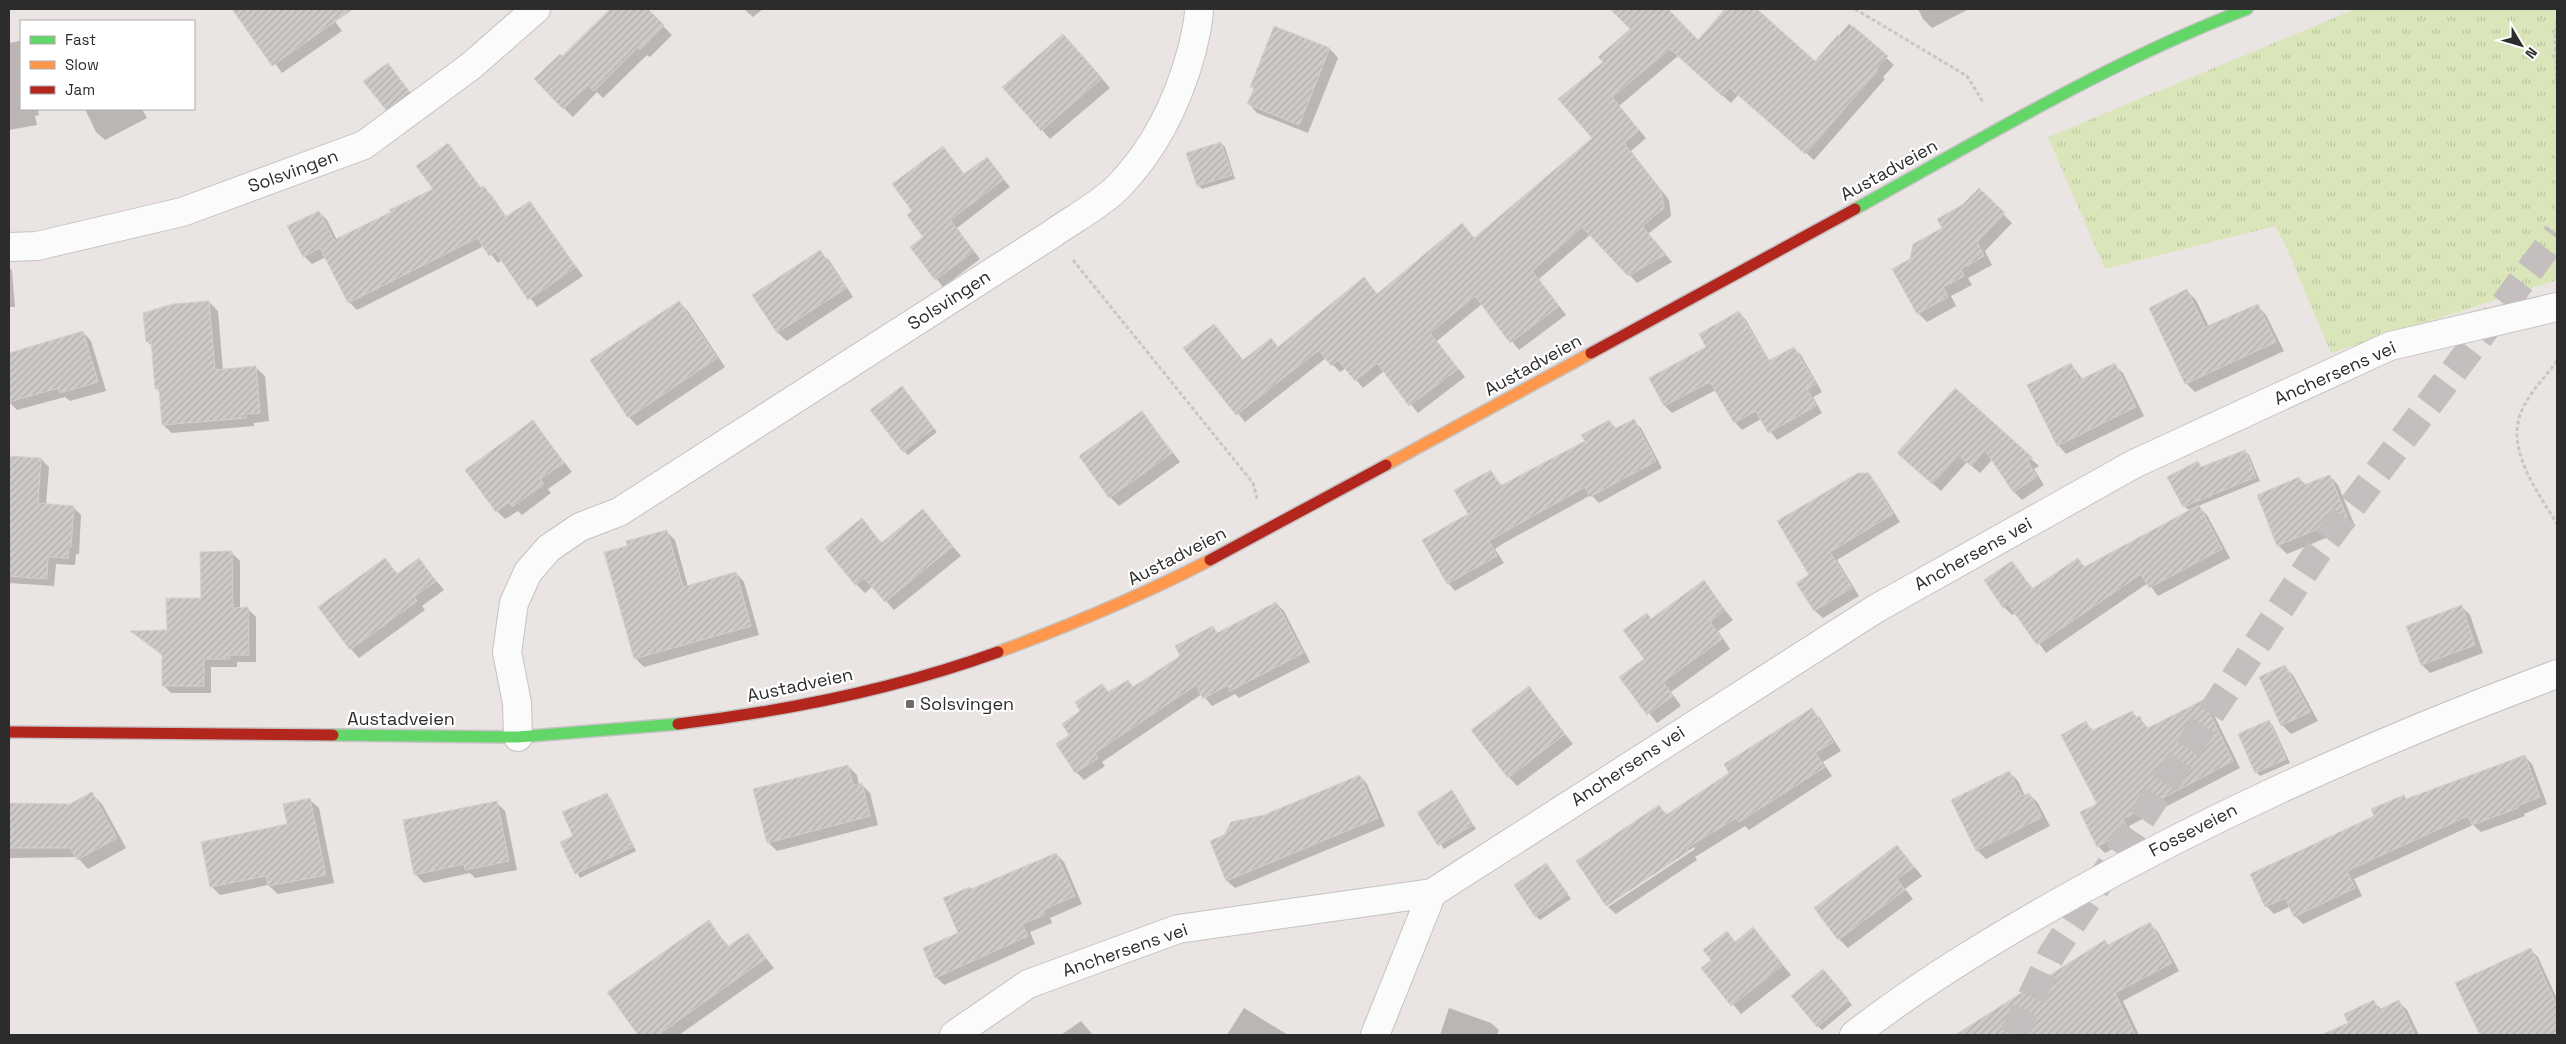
<svg xmlns="http://www.w3.org/2000/svg" width="2566" height="1044" viewBox="0 0 2566 1044" font-family="'Space Grotesk',sans-serif">
	<style>
		.grass { fill: url(#grass-tufts) }
		.shadow { fill: #0003 }
		.building { fill: url(#building-hatch); stroke: #d5d0ce }
		.lines { fill: none; stroke-linecap: round; stroke-linejoin: round }
		.highway-tunnel { stroke: #c4bfbe; stroke-width: 28; stroke-dasharray: 28 14; stroke-linecap: butt }
		.street-casing { stroke: #c4c3c3; stroke-width: 30 }
		.fast-casing { stroke: #c4c3c3; stroke-width: 14 }
		.slow-casing { stroke: #c4c3c3; stroke-width: 14 }
		.jam-casing { stroke: #c4c3c3; stroke-width: 14 }
		.path { stroke: #c7c7c6; stroke-width: 3; stroke-dasharray: 4 2.5; stroke-linecap: butt }
		.street { stroke: #fcfbfb; stroke-width: 28 }
		.fast { stroke: #63d668; stroke-width: 11 }
		.slow { stroke: #ff974d; stroke-width: 11 }
		.jam { stroke: #b3261e; stroke-width: 11 }
		.poi-dot { fill: #6e6c6c; stroke: #fff; stroke-width: 2 }
		.labels { text-anchor: middle; stroke-width: 4.5; stroke-linejoin: round; paint-order: stroke }
		.street-label { font-size: 18px; fill: #2c2c2c; stroke: #fff }
		.poi-label { font-size: 18px; fill: #2c2c2c; stroke: #fff; text-anchor: start }
	</style>
	<defs>
		<pattern id="grass-tufts" width="24" height="20" patternUnits="userSpaceOnUse" patternTransform="scale(1.25)"><rect width="24" height="20" fill="#dae6b9"/><path d="M3 7l-1-3M5 7V3M7 7l1-3M15 17l-1-3M17 17v-4M19 17l1-3" fill="none" stroke="#bbc59f"/></pattern>
		<pattern id="building-hatch" width="6" height="6" patternUnits="userSpaceOnUse" patternTransform="scale(1.25)"><rect width="6" height="6" fill="#cfcac8"/><path d="M-1 1l2-2M0 6l6-6M5 7l2-2" fill="none" stroke="#b2aeac"/></pattern>
	</defs>
	<rect width="100%" height="100%" fill="#eae4e2"/>
	<!-- grass -->
	<path class="grass" d="M2356,9H2557V280L2331,353L2284,242L2275,226L2105,269L2048,137Z"/>
	<!-- shadow -->
	<path class="shadow" d="M242,9H326L342,31L282,73L237,12Z
		M612,9H646L672,35L650,57L647,55L603,98L597,92L573,117L535,80L562,58Z
		M744,9H763L753,17Z
		M1627,9H1666L1698,41L1727,9H1756L1815,63L1849,24L1894,65L1883,77L1885,79L1814,160L1739,94L1731,103L1678,56L1619,106L1646,138L1631,151L1669,200L1671,216L1648,234L1672,262L1637,283L1591,234L1539,279L1566,315L1519,350L1482,304L1437,341L1465,377L1418,413L1384,371L1363,388L1346,368L1340,372L1326,358L1245,422L1185,349L1214,326L1244,361L1271,340L1279,348L1364,279L1378,295L1475,239L1593,138L1604,62L1631,30L1619,16Z
		M1918,9H1969L1932,28L1923,19Z
		M1275,27L1330,49L1338,58L1308,133L1257,113L1249,104L1254,90L1251,86Z
		M19,41L21,44V109H38L39,115L35,116L37,125L9,130V43Z
		M1072,44L1110,88L1050,139L1004,87Z
		M391,69L413,96L391,113L387,109Z
		M85,109H142L147,118L105,140L96,132Z
		M1221,143L1225,147L1235,179L1202,189L1198,185Z
		M447,145L482,189L484,188L492,196L507,218L530,202L583,276L537,307L502,260L498,263L484,246L357,310L349,302L326,257L312,264L304,256L319,212L327,220L337,240L392,212L435,189Z
		M943,147L965,175L987,159L1010,187L957,228L980,259L943,287L912,248L925,237L914,211Z
		M1979,190L2012,223L1985,251L1992,265L1968,278L1972,285L1951,296L1956,306L1927,322L1918,313L1911,260Z
		M820,252L829,260L853,297L787,341L778,333L753,296Z
		M9,267L12,271L15,307H9Z
		M2187,291L2196,300L2209,327L2258,306L2266,315L2284,351L2195,392L2186,383Z
		M209,302L218,311L223,371L256,368L265,376L269,421L254,423V426L172,433L163,425L160,393L157,389L153,347L147,341Z
		M679,302L688,311L725,367L637,426L629,417Z
		M1739,312L1746,320L1770,362L1793,348L1801,355L1822,392L1813,397L1822,413L1777,440L1761,419L1742,430L1735,422L1716,390L1672,413L1665,406L1650,379L1708,347Z
		M83,332L91,341L106,391L70,401L65,397L17,410L9,402V354Z
		M2071,364L2083,380L2114,365L2123,373L2144,416L2066,454L2058,445Z
		M1955,390L2039,466L2034,469L2044,485L2022,500L2014,492L1993,459L1980,473L1967,462L1941,491L1907,461Z
		M905,392L937,432L908,455L904,451Z
		M1142,412L1180,462L1119,506L1110,497Z
		M1609,421L1616,428L1633,421L1641,428L1662,468L1599,503L1591,495L1504,543L1495,549L1504,563L1455,591L1448,583L1424,540L1470,515L1491,472L1502,486L1586,442Z
		M533,422L572,472L548,489L551,493L522,515L518,511L505,519L497,511Z
		M2245,451L2249,455L2260,481L2198,506L2207,515L2230,558L2158,596L2148,583L2046,653L2016,613L2012,615L2004,607L1986,581L2012,562L2034,590L2077,559L2086,568L2190,511L2184,506L2197,462L2202,468Z
		M9,457L41,459L49,467L46,505L73,507L81,515L79,554H76L75,565L56,564L54,586L9,583Z
		M1868,475L1876,483L1900,522L1837,560L1859,596L1823,618L1815,611L1798,583L1811,575Z
		M2330,476L2338,485L2355,526L2287,554L2278,545L2299,478L2306,485Z
		M923,511L961,556L894,610L873,586L865,593L856,584L862,520L882,543Z
		M666,531L675,540L688,587L736,573L744,582L759,635L644,667L635,658L629,546Z
		M232,553L240,561V609H248L256,617V662H237V667H211V693H171L163,685V656L133,633L168,632L202,599Z
		M385,559L399,575L419,560L444,590L422,606L425,610L359,658L351,649Z
		M1703,582L1733,620L1718,631L1730,649L1671,692L1681,706L1657,723L1621,677L1645,659L1646,614L1652,619Z
		M1276,603L1284,611L1310,662L1239,698L1235,694L1212,706L1202,694L1102,762L1105,766L1084,780L1076,772L1071,735L1082,711L1102,685L1110,693L1127,681L1134,688L1182,656L1213,628L1218,633Z
		M2462,607L2470,615L2483,653L2430,673L2422,665Z
		M2284,667L2293,675L2318,721L2291,734L2282,725Z
		M1528,688L1573,744L1517,786L1509,777Z
		M2203,702L2211,709L2240,768L2129,826L2135,838L2105,853L2098,846L2099,804L2085,723L2094,731L2132,712L2149,729Z
		M1811,710L1820,718L1841,751L1823,762L1832,776L1749,830L1745,826L1695,857L1697,860L1616,914L1608,907L1695,849L1694,847L1607,906L1578,861L1659,807L1668,815L1731,773Z
		M2269,721L2273,726L2290,763L2260,776L2256,772Z
		M2524,756L2532,764L2547,804L2524,814L2525,816L2481,832L2473,825L2354,879L2362,896L2303,924L2295,916L2291,906L2274,914L2266,906L2404,796L2407,800Z
		M848,766L857,775L859,785H862L870,793L878,825L777,851L768,842Z
		M2009,772L2018,781L2025,796L2029,794L2038,803L2050,826L1986,859L1977,850Z
		M1360,776L1367,784L1385,826L1235,888L1227,881L1211,841Z
		M1452,792L1476,829L1444,849L1419,812Z
		M92,794L102,804L126,848L88,869L77,857L9,858V804L70,805Z
		M607,795L611,799L636,851L580,878L562,843L575,837Z
		M310,800L319,808L334,883L278,894L268,885L220,895L211,886L289,825Z
		M496,802L505,811L517,870L475,878L470,873L424,883L415,874Z
		M1897,846L1922,876L1905,889L1913,899L1848,948L1839,939Z
		M1056,854L1064,862L1082,904L1050,918L1052,923L1030,932L1035,944L944,985L936,977L960,934Z
		M1546,864L1571,899L1540,920L1536,916Z
		M709,922L729,947L747,934L774,968L679,1035H640L609,992Z
		M2150,924L2158,932L2179,971L2123,1001L2139,1035H2095L2088,1019L2062,1035H1959L2105,942L2109,945Z
		M1753,929L1791,975L1741,1014L1703,968L1713,960L1726,933L1736,943Z
		M2531,950L2538,957L2557,999V1002L2552,1005L2557,1017V1035H2522L2518,1025L2497,1035H2483L2480,1032Z
		M1827,975L1852,1005L1822,1030L1818,1026Z
		M2373,1001L2381,1009L2399,1002L2407,1010L2419,1035H2355L2345,1014Z
		M1244,1008L1288,1035H1227Z
		M1449,1008L1491,1023L1499,1030L1497,1035H1440Z
		M1081,1021L1093,1035H1061Z"/>
	<!-- building -->
	<path class="building" d="M232,9H353L272,66Z
		M610,9H648L664,25L640,50L638,47L594,91L588,85L563,109L534,79L560,54L562,56Z
		M1610,9H1668L1698,40L1725,9H1757L1815,61L1838,35L1841,38L1853,26L1888,56L1876,69L1878,70L1805,154L1730,88L1722,96L1670,49L1612,97L1639,130L1624,143L1661,191L1664,208L1642,226L1666,254L1628,276L1582,227L1532,271L1559,306L1510,343L1475,296L1430,333L1458,369L1409,406L1377,363L1355,381L1338,360L1331,366L1319,350L1236,415L1183,348L1214,324L1243,360L1271,338L1278,347L1364,277L1377,294L1462,223L1474,238L1592,138L1558,99L1603,62L1598,57L1630,29Z
		M1274,26L1330,48L1299,125L1247,104L1254,88L1250,87Z
		M1063,34L1102,78L1041,131L1002,87Z
		M388,63L409,91L386,110L363,81Z
		M1221,142L1232,175L1197,186L1186,153Z
		M448,143L481,188L484,186L505,217L530,201L576,267L528,300L495,251L489,256L477,238L348,303L320,248L303,257L287,226L319,211L334,240L391,212L389,210L433,189L416,166Z
		M943,146L964,174L987,157L1004,179L950,220L974,251L935,280L910,247L923,237L907,215L912,211L892,184Z
		M1979,188L2005,213L1977,242L1984,256L1961,269L1964,276L1943,287L1948,297L1917,314L1892,269L1910,259L1913,244L1942,228L1937,219L1962,205Z
		M820,250L846,288L777,333L752,295Z
		M2187,289L2205,327L2258,304L2276,342L2185,384L2149,308Z
		M209,301L215,370L256,366L260,413L246,414V418L162,425L159,389H155L151,341L146,342L143,313L173,304Z
		M679,301L717,358L628,418L590,360Z
		M1739,311L1768,361L1794,347L1816,384L1807,389L1816,406L1768,433L1756,411L1734,423L1710,382L1664,406L1649,378L1706,347L1699,334Z
		M83,331L98,382L60,393L58,388L9,402V353Z
		M2071,363L2079,380L2115,363L2136,407L2057,446L2027,385Z
		M902,386L934,428L903,452L870,410Z
		M1955,388L2033,458L2027,460L2037,477L2013,492L1985,450L1971,466L1958,455L1932,484L1897,453Z
		M1142,411L1172,453L1109,498L1079,456Z
		M1634,419L1656,461L1590,497L1585,487L1497,536L1489,541L1497,556L1447,584L1422,540L1468,514L1454,490L1491,470L1500,486L1585,441L1581,435L1609,420L1614,429Z
		M533,420L564,463L540,479L544,484L512,507L509,502L496,512L465,470Z
		M2245,450L2256,477L2183,507L2167,477L2198,461L2201,467Z
		M9,456L41,458L38,503L74,506L71,547H69L68,558L48,557L47,579L9,576Z
		M1858,473H1869L1893,514L1830,552L1852,588L1814,611L1796,583L1809,575L1777,521Z
		M2330,475L2347,517L2277,546L2257,495L2299,477L2303,485Z
		M2199,505L2222,549L2149,588L2141,574L2037,645L2008,604L2003,608L1984,580L2012,561L2032,589L2078,558L2084,567Z
		M923,509L953,546L885,602L864,578L855,585L825,548L862,518L881,543Z
		M667,530L683,587L736,572L751,626L634,659L604,552L627,546L626,541Z
		M232,551L233,608L248,607L249,655H229L230,659H204V686H162V654L130,631L167,630L166,598H201L200,552Z
		M385,558L397,574L419,558L436,581L414,597L417,601L350,650L318,607Z
		M1704,580L1725,610L1710,622L1722,639L1663,682L1673,696L1647,715L1619,677L1644,659L1623,630L1647,613L1651,619Z
		M1276,602L1303,653L1230,691L1228,685L1203,699L1196,685L1095,753L1098,758L1075,773L1056,744L1069,735L1062,724L1080,711L1075,702L1102,684L1108,692L1128,680L1133,687L1180,656L1175,646L1213,626L1217,633Z
		M2462,605L2475,645L2421,665L2406,626Z
		M2285,665L2310,712L2281,726L2259,677Z
		M1529,686L1565,734L1508,778L1471,730Z
		M2203,700L2233,761L2123,819L2128,830L2097,847L2080,812L2097,804L2061,735L2086,721L2091,731L2132,711L2136,718L2140,716L2146,729Z
		M1812,708L1833,742L1815,753L1825,767L1739,822L1736,818L1687,848L1689,851L1606,906L1576,861L1659,805L1666,815L1729,773L1724,764Z
		M2269,720L2286,759L2255,773L2238,734Z
		M2525,755L2540,797L2517,806L2518,808L2472,825L2468,816L2347,871L2355,888L2294,917L2285,898L2265,907L2250,874L2374,816L2371,809L2404,795L2406,799Z
		M848,765L853,785L862,783L870,816L767,843L753,789Z
		M2009,771L2022,796L2029,793L2042,817L1976,851L1951,800Z
		M1360,775L1378,818L1226,881L1210,841L1224,835L1231,822L1264,815Z
		M1452,790L1473,825L1438,846L1417,812Z
		M92,792L117,838L77,860L70,848H9V803L70,804Z
		M607,793L633,847L575,874L560,842L573,836L562,812Z
		M310,798L326,875L268,886L266,876L210,887L201,842L287,824L283,804Z
		M497,801L509,861L465,870L464,864L414,875L403,820Z
		M1897,845L1914,867L1897,879L1905,890L1838,940L1814,908Z
		M1056,853L1075,896L1043,910L1045,915L1022,924L1028,936L935,978L923,948L958,933L943,898L970,887L971,889Z
		M1546,863L1568,894L1535,917L1514,885Z
		M709,920L727,947L748,933L766,958L658,1035H638L607,992Z
		M2150,922L2172,963L2115,993L2135,1035H1955L2105,940L2108,945Z
		M1753,927L1783,965L1731,1006L1701,968L1711,960L1703,950L1727,931L1735,942Z
		M2531,948L2557,1006V1035H2480L2455,983Z
		M1823,969L1849,1000L1817,1027L1791,996Z
		M2374,1000L2378,1010L2399,1000L2415,1035H2321L2348,1023L2344,1014Z"/>
	<g class="lines">
		<!-- highway-tunnel -->
		<path class="highway-tunnel" d="M2013,1035L2052,954L2317,553L2557,234"/>
		<!-- street casing -->
		<g class="street-casing">
			<path id="street" d="M9,247L37,246L182,212L364,145L471,66L536,9
				M518,737L517,703L507,652L514,603L528,572L549,548L580,527L619,512L1052,234C1073,219 1100,205 1118,187C1156,148 1178,102 1192,50C1195,36 1199,23 1199,9
				M954,1035L1028,984L1178,929L1432,893L1877,608L2134,464L2390,346L2557,307
				M1375,1035L1432,893
				M1854,1035C1922,982 1997,937 2072,895C2227,808 2390,736 2557,674"/>
		</g>
		<!-- fast casing -->
		<g class="fast-casing">
			<path id="fast" d="M1855,209C1982,139 2112,60 2247,9
				M333,735L518,737L678,724"/>
		</g>
		<!-- slow casing -->
		<g class="slow-casing">
			<path id="slow" d="M1386,465L1591,353
				M998,652C1071,625 1141,596 1210,560"/>
		</g>
		<!-- jam casing -->
		<g class="jam-casing">
			<path id="jam" d="M1591,353L1855,209
				M1210,560L1386,465
				M678,724C786,711 896,689 998,652
				M9,732L333,735"/>
		</g>
		<!-- path -->
		<path class="path" d="M1855,9L1967,76L1983,102
			M2557,21L2555,37L2557,88
			M1073,260L1253,483L1257,499
			M2557,361C2546,376 2531,391 2523,408C2503,447 2538,492 2557,524"/>
		<!-- street -->
		<use href="#street" class="street"/>
		<!-- fast -->
		<use href="#fast" class="fast"/>
		<!-- slow -->
		<use href="#slow" class="slow"/>
		<!-- jam -->
		<use href="#jam" class="jam"/>
	</g>
	<!-- markers -->
	<rect class="poi-dot" x="905" y="699" width="10" height="10" rx="2.5"/>
	<g class="labels">
		<!-- street labels -->
		<g class="street-label">
			<text transform="translate(1889 170) rotate(-29)" y="6">Austadveien</text>
			<text transform="translate(293 171) rotate(-20)" y="6">Solsvingen</text>
			<text transform="translate(949 300) rotate(-33)" y="6">Solsvingen</text>
			<text transform="translate(1533 365) rotate(-29)" y="6">Austadveien</text>
			<text transform="translate(2335 373) rotate(-24)" y="6">Anchersens vei</text>
			<text transform="translate(1973 554) rotate(-29)" y="6">Anchersens vei</text>
			<text transform="translate(1177 556) rotate(-27)" y="6">Austadveien</text>
			<text transform="translate(800 685) rotate(-12)" y="6">Austadveien</text>
			<text x="401" y="725">Austadveien</text>
			<text transform="translate(1628 766) rotate(-33)" y="6">Anchersens vei</text>
			<text transform="translate(2193 830) rotate(-27)" y="6">Fosseveien</text>
			<text transform="translate(1125 950) rotate(-19)" y="6">Anchersens vei</text>
		</g>
		<!-- poi labels -->
		<g class="poi-label">
			<text x="920" y="710">Solsvingen</text>
		</g>
	</g>
	<!-- border -->
	<rect width="2566" height="1044" fill="none" stroke="#2c2c2c" stroke-width="20"/>
	<!-- legend -->
	<rect x="20" y="20" width="175" height="90" fill="#ffffff" stroke="#ababab"/>
	<rect x="30" y="36" width="25" height="8" fill="#63d668" stroke="#ababab"/>
	<text x="65" y="45" font-size="15" fill="#2c2c2c">Fast</text>
	<rect x="30" y="61" width="25" height="8" fill="#ff974d" stroke="#ababab"/>
	<text x="65" y="70" font-size="15" fill="#2c2c2c">Slow</text>
	<rect x="30" y="86" width="25" height="8" fill="#b3261e" stroke="#ababab"/>
	<text x="65" y="95" font-size="15" fill="#2c2c2c">Jam</text>
	<!-- north arrow -->
	<g transform="translate(2521 45) rotate(128)" stroke="#ffffff" stroke-width="4" paint-order="stroke">
	<path d="M0-4L9 19L0 12L-9 19Z" fill="#2c2c2c"/>
	<text y="-8" font-size="14" font-weight="bold" text-anchor="middle" fill="#2c2c2c">N</text>
	</g>
</svg>
